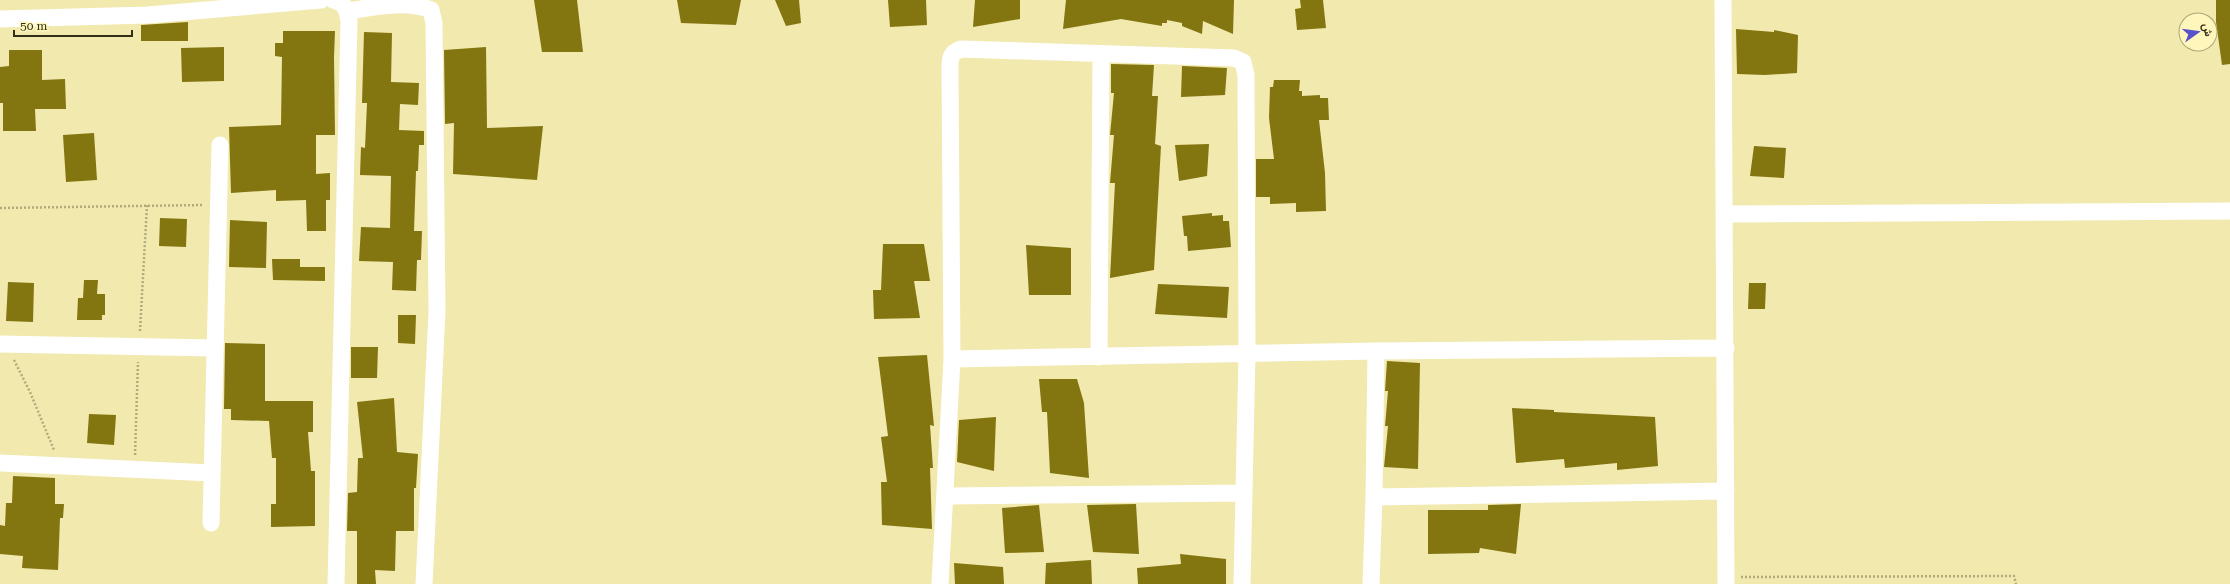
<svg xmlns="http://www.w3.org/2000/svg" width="2230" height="584" viewBox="0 0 2230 584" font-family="'Roboto Serif',Vazirmatn,serif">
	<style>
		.building { fill: #83750f }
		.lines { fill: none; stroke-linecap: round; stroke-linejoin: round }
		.path { stroke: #b1ab7c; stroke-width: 2.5; stroke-dasharray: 2 2; stroke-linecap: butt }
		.minor { stroke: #fff; stroke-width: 17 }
	</style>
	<rect width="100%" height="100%" fill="#f1e9ae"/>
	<!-- building -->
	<path class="building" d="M534,0H577L583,52H542Z
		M677,0H741L736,25L681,23Z
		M775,0H799L801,23L786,26Z
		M888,0H926L927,25L890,27Z
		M975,0H1020V19L973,27Z
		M1066,0H1234L1233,34L1203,21L1202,34L1182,26V23L1167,20V23H1162V26L1121,19L1063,29Z
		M1300,0H1323L1326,28L1297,30L1295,9L1301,8Z
		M2216,0H2230V64L2222,65L2216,22Z
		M188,22V41H141V25Z
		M1736,29L1774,32V30L1798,35L1797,73L1765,75L1737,74Z
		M283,31H335L334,57L335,135H316V174L330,173V200H326V231H307L306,200L276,201V190L231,193L229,127L281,125L282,57L275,56V43H283Z
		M364,32L392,33L391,82L419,83L418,105L400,104L399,130L424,131V145H419L418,171H416L414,231H422L421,260H417L416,291L392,290L393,262L359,261L361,227L390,228L391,176L360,175L361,147L365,148L367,103H362Z
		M224,47V81L182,82L181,48Z
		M486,47L487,128L543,126L537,180L453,174L454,123L445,124L444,50Z
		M9,50H42V80L65,79L66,109H35L36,131H3V103H0V67L9,66Z
		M1111,64L1154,65L1152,96H1158L1155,144L1161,146L1154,270L1110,278L1115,183H1110L1114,135H1110L1114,93H1111Z
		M1182,66L1227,68L1225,95L1181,97Z
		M1274,80H1300L1299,91H1302V96L1320,95V98H1328L1329,120H1319L1325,173L1326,211L1296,212V203L1270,204V197H1256V159H1274L1269,118L1270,87H1273Z
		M94,133L97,180L66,182L63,135Z
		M1209,144L1207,176L1179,181L1175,145Z
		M1754,146L1786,148L1784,178L1750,176Z
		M1212,213V216L1223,215V221H1229L1231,247L1188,251L1187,236H1184L1182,216Z
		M160,218L187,219L186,247L159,246Z
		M230,220L267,222L266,268L229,267Z
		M883,244H924L930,281H914L920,318L874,319L873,290H881Z
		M1026,245L1071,248V295H1029Z
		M272,259H300V267H325V281L273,280Z
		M84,280H98L97,294H105V315H102V320H77L78,298H83Z
		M8,282L34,283L33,322L6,321Z
		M1749,283H1766L1765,309H1748Z
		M1158,284L1229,287L1227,318L1155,314Z
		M398,315H416L415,344L398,343Z
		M225,343L265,344V401H313V432H308L311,471H315V526L271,527V504H276V458H272L269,421L231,420V409H224Z
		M351,347H378L377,378H351Z
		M927,355L934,426L930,425L933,468H930L932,529L882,525L881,482H887L881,437L888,436L878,357Z
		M1387,361L1420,363L1418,469L1384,467L1388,426H1385L1388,391H1385Z
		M1039,379H1077L1084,403L1089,478L1050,473L1047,412H1042Z
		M394,398L397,452L418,454L416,488H414V531H396L395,571L375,570L376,584H357V531H347L348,493L357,492L358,458H363L357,402Z
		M1512,408L1554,410V412L1655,417L1658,466L1617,470V463L1565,468L1564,459L1516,463Z
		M89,414L116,415L114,445L87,443Z
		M996,417L994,471L957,462L959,420Z
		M13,476L55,478V504H64L63,518H60L58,570L22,568L23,556L0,554V525L5,526L6,503H12Z
		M1136,504L1139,554L1093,552L1087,505Z
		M1521,504L1516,554L1480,548L1479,553L1428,554V510H1488V505Z
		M1039,505L1044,552L1005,553L1002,508Z
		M1180,554L1226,559V584H1138L1137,568L1181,564Z
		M1091,560L1092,584H1045L1046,563Z
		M954,563L1003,567L1004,584H955Z"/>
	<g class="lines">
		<!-- path -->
		<path class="path" d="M0,208L203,205
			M140,331L147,205
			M14,360L30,392L54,450
			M135,455L138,362
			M1741,577L2014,576L2016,584"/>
		<!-- minor -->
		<path class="minor" d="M333,0C345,3 347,9 349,21L336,584
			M1723,0L1726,584
			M348,11C374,7 406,0 431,10L434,23L437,311L424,584
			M0,19L148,15L321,0
			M1725,214L2230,211
			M0,344L215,348
			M1099,357L1101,55
			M952,359L1376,351L1726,348
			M0,463L212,473
			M946,496L1244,493
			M1374,497L1376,351
			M211,523L220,145
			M940,584L952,359L950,67C950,57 951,53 961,49L1234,58L1243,62L1246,75L1247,354L1242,584
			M1371,584L1374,497L1726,491"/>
	</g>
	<!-- north arrow -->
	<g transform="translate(2198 32) rotate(76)"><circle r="19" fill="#fef6ba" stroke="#aca679"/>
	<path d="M0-3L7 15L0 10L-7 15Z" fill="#5a52ca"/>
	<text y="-6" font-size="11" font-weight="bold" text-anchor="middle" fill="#322f18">ش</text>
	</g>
	<!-- scale -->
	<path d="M14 30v6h118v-6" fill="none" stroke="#322f18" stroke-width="2"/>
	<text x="20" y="30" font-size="12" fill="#322f18" stroke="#fef6ba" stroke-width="3" paint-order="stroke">50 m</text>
</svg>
